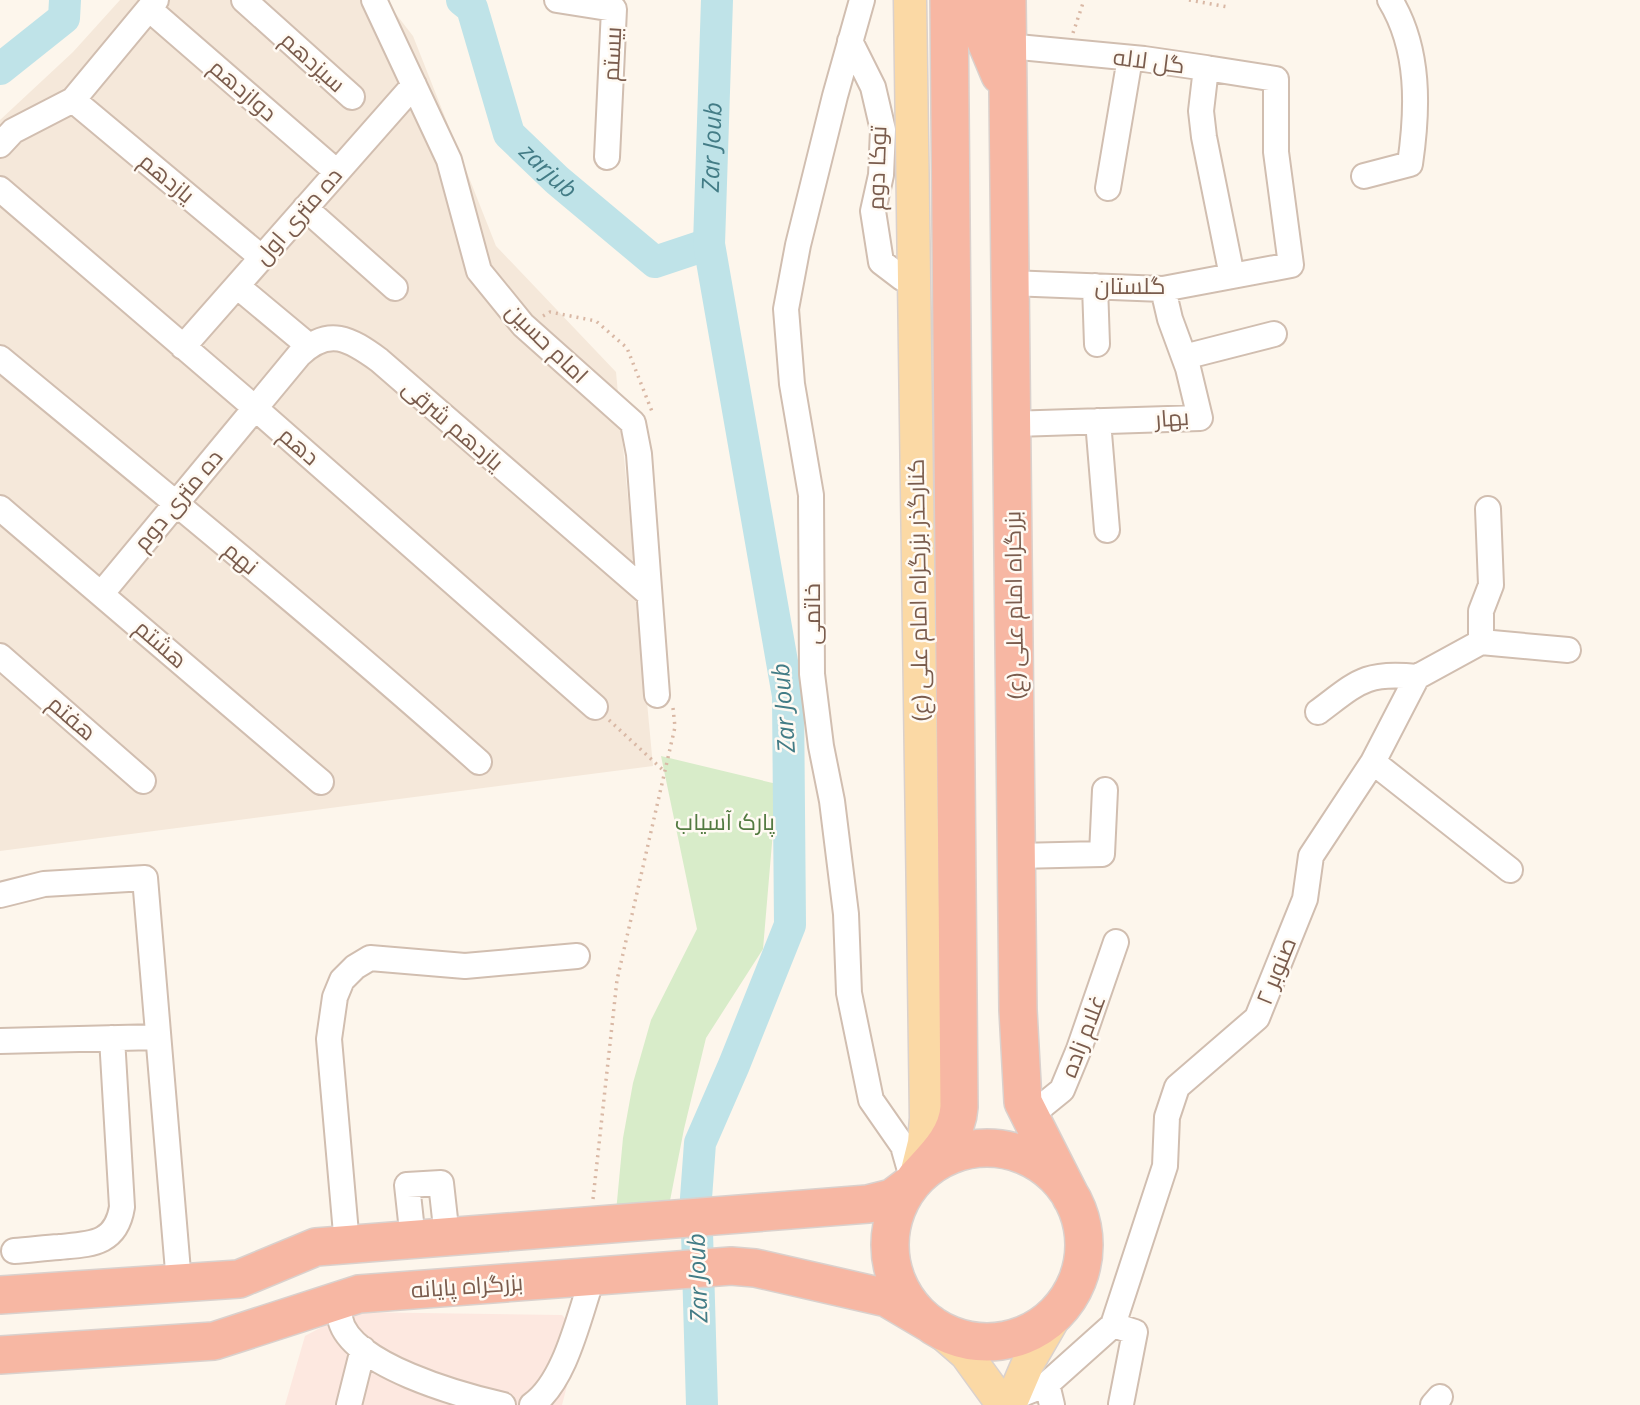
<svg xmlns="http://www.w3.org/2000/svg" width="1640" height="1405" viewBox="0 0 1640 1405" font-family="'Open Sans',Cairo,sans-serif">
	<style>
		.residential { fill: #f5e8da }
		.commercial { fill: #fde8e0 }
		.green { fill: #d8ecc9 }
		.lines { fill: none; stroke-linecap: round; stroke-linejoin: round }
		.river { stroke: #bfe3e8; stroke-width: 32 }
		.minor-casing { stroke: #d1beb0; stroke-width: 28 }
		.major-casing { stroke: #dad1cd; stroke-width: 35 }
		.highway-casing { stroke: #dad1cd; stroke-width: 40 }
		.path { stroke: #d9b8a5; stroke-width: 3.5; stroke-dasharray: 2 5; stroke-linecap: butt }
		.minor { stroke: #fff; stroke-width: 24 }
		.major { stroke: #fbd9a5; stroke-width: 32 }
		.highway { stroke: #f7b7a3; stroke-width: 37 }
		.labels { text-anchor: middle; stroke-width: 5; stroke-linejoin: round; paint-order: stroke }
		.street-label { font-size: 23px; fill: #7a5c4d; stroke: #fffaf3 }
		.park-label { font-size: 23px; fill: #537a41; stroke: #fffaf3 }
		.water-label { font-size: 24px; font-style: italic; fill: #437c86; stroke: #fffaf3 }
	</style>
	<rect width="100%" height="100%" fill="#fdf6ec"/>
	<!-- residential -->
	<path class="residential" d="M120,0H385L413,36L496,246L616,372L653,766L0,851V120L73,52Z"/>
	<!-- commercial -->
	<path class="commercial" d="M350,1312L562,1315L580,1335L562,1405H285L305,1336Z"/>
	<!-- green -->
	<path class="green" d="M661,756L777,784L763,949L706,1038L684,1129L666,1221L616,1212L623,1138L633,1083L651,1020L697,929Z"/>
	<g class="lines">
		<!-- river -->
		<g class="river">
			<path id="s1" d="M462,0L472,8L509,134L557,180L655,262L709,244"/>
			<path d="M0,69L64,18L65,0"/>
			<path id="s2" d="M702,1405L696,1198L700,1143L734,1065L790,925L788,696L709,244L717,0"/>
		</g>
		<!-- minor casing -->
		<g class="minor-casing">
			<path id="minor" d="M244,0L352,97
				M374,0L449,160L479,271L523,325L633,423L639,454L657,695
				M557,0L614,9L607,157
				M862,0L835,96L798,245L786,309L792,384L811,495L812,674L821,746L832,801L846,914L849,993L871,1100L903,1146L913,1181
				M149,9L337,172
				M850,41L873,87L883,130L881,175L873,211L881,262L902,278L914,282
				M1008,46L1144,59L1206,68L1201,111L1204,137L1232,276
				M73,100L261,257
				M0,145L13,131L73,100L156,0
				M1364,176L1410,164C1418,109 1420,49 1390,0
				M1108,188L1130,58
				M0,189L255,408L595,707
				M305,208L395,288
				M1010,283L1163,289L1291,265L1276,152V79L1206,68
				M237,286L309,346
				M1095,286L1097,344
				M183,347L414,85
				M1184,357L1274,334
				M0,358C161,491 323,623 479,762
				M1098,421L1107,530
				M1012,424L1200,418L1188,368L1170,319L1163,289
				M0,508L321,782
				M102,593L299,355C329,326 350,339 379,360L649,594
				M1481,642V611L1491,585L1488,509
				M0,656L143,781
				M1318,712C1357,683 1365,671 1417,677
				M1373,762L1510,870
				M1017,856L1102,854L1105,790
				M0,895L44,884L145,878L179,1283
				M0,1041L158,1037
				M1030,1116L1062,1090L1079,1049L1116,942
				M413,1240L407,1185L441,1183L447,1237
				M347,1245L329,1039L335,997L342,980L355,967L370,958L465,966L577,956
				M14,1251C29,1250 44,1248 59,1247C90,1244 116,1245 122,1207L112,1038
				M347,1298C344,1304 339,1311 340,1318C348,1365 464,1396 503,1405
				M1113,1325L1135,1332L1121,1404
				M1047,1384L1052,1405
				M1012,1398L1047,1384L1113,1325L1165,1166L1167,1117L1177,1087L1257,1018L1305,899L1311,856L1373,762L1417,677L1481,642L1568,650
				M349,1405L363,1349
				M532,1405C566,1381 579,1315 593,1276
				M1433,1405L1440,1397"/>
		</g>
		<!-- major casing -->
		<g class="major-casing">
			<path id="major" d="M910,0L926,1118L924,1143L915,1179
				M935,1327L966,1354L1003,1405
				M1010,1405L1028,1363L1058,1311"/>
		</g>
		<!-- highway casing -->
		<g class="highway-casing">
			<path id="highway" d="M974,0L977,20L1000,75
				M1007,0L1018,1010L1023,1102L1072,1199
				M890 1245a97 97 0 1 1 194 0a97 97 0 1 1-194 0Z
				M915,1179C934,1158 957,1138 959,1107L949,0
				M0,1295L239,1279L316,1247L868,1204L892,1198L912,1183
				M0,1355L214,1341L359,1294L731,1266L755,1268L887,1298L931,1324"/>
		</g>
		<!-- path -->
		<path class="path" d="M1189,0L1228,7
			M1073,33L1084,0
			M543,316L550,312L596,321L627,348L653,414
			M609,720L664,771
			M593,1199L617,980L675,727L673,708"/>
		<!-- minor -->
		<use href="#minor" class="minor"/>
		<!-- major -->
		<use href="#major" class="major"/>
		<!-- highway -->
		<use href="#highway" class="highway"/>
	</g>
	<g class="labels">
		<!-- street labels -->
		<g class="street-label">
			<text transform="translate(612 54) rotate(-87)" y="8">بیستم</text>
			<text transform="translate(1149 61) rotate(7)" y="8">گل لاله</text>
			<text transform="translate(313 62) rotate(42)" y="8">سیزدهم</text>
			<text transform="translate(243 90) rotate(41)" y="8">دوازدهم</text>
			<text transform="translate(877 168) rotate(-88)" y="8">توکا دوم</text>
			<text transform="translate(167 178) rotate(40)" y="8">یازدهم</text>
			<text transform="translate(298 216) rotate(-49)" y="8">ده متری اول</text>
			<text x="1130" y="294">گلستان</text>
			<text transform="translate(547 343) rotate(44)" y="8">امام حسین</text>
			<text transform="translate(1172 418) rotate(-4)" y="8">بهار</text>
			<text transform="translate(453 425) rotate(41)" y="8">یازدهم شرقی</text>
			<text transform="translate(299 446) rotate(41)" y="8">دهم</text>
			<text transform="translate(178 500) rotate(-50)" y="8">ده متری دوم</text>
			<text transform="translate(241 558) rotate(40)" y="8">نهم</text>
			<text transform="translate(918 590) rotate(-91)" y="8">کنارگذر بزرگراه امام علی (ع)</text>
			<text transform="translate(1014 605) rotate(-91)" y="8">بزرگراه امام علی (ع)</text>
			<text transform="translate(812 614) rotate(-90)" y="8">خاتمی</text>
			<text transform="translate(161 644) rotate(41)" y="8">هشتم</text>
			<text transform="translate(72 718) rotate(41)" y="8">هفتم</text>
			<text transform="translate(1276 971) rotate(-68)" y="8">صنوبر ۲</text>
			<text transform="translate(1083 1036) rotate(-69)" y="8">غلام زاده</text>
			<text transform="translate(467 1286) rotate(-4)" y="8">بزرگراه پایانه</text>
		</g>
		<!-- park labels -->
		<g class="park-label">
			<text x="725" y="830">پارک آسیاب</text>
		</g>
		<!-- water labels -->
		<g class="water-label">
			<text dy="8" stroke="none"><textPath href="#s2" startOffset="1283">Zar Joub</textPath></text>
			<text dy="8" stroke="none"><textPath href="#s1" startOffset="198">zarjub</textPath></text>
			<text transform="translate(784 708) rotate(-94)" y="8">Zar Joub</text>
			<text transform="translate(698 1278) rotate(-92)" y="8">Zar Joub</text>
		</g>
	</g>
</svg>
